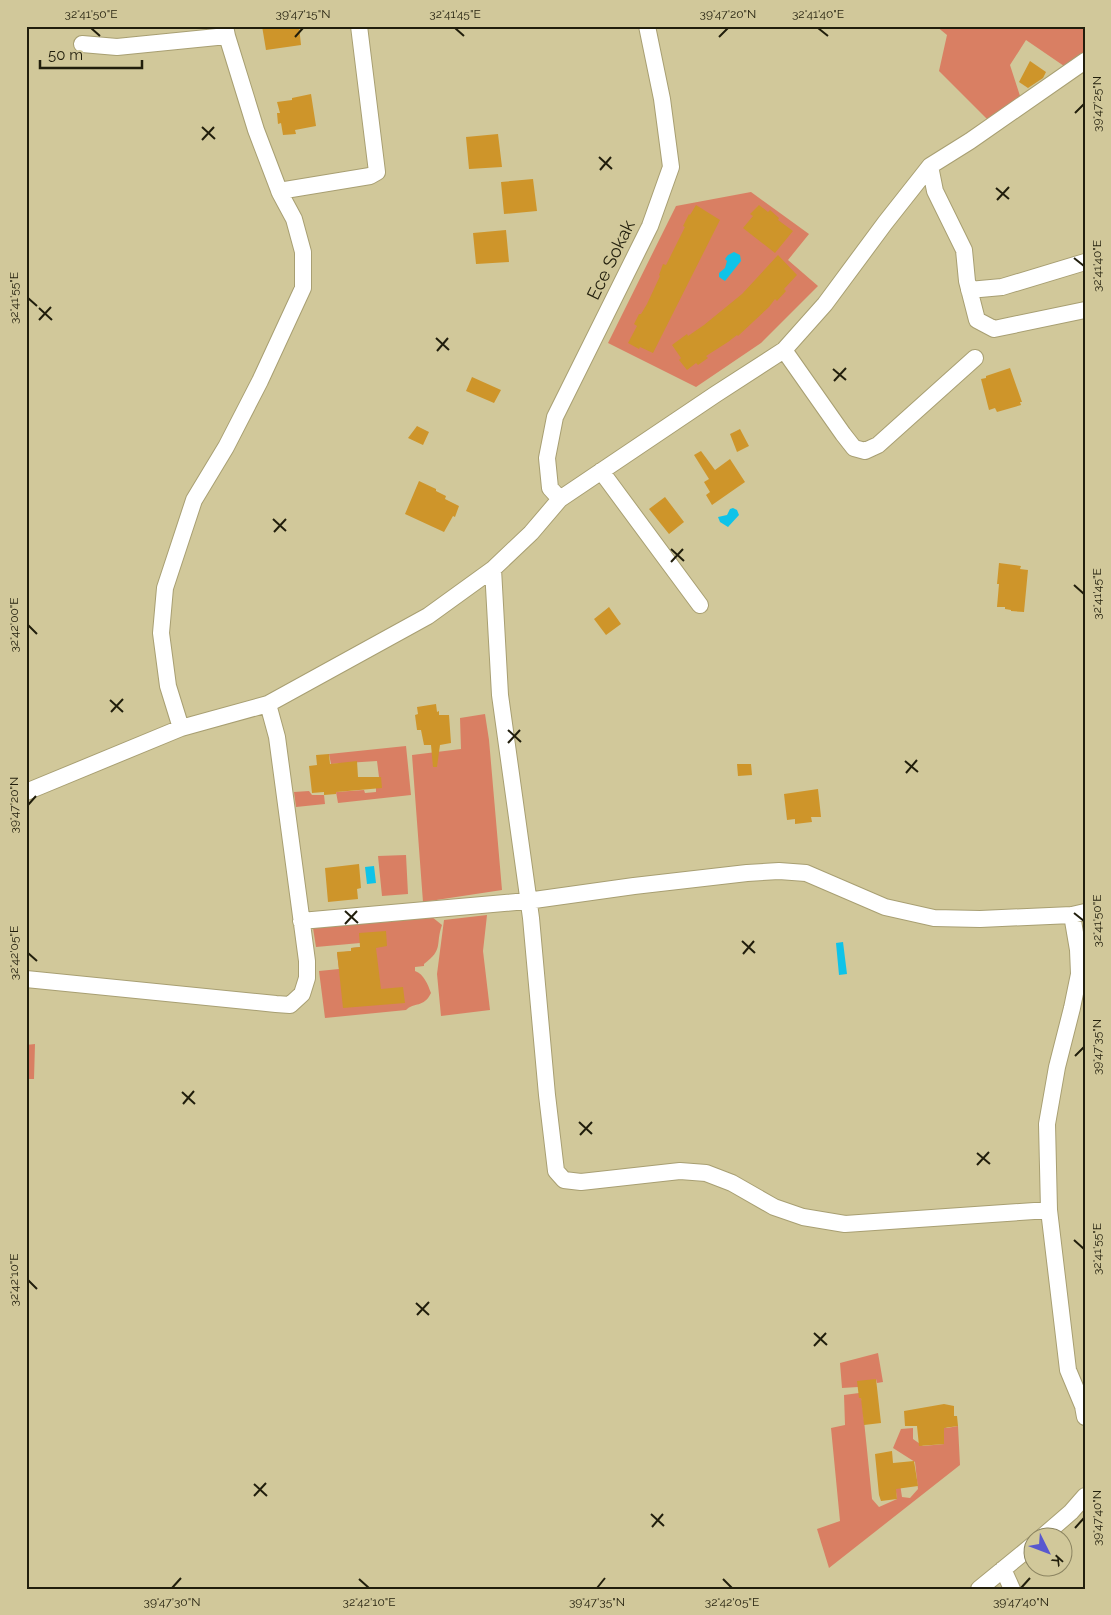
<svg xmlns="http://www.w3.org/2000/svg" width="1111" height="1615" viewBox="0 0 1111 1615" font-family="Raleway,sans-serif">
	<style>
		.green { fill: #d97f63 }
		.water { fill: #0fc3e8 }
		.building { fill: #ce952a }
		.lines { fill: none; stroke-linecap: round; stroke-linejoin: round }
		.minor-casing { stroke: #a89f72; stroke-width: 18 }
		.minor { stroke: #fff; stroke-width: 16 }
		.ticks { fill: none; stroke: #211e0c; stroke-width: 2 }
		.labels { text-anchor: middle; stroke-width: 4; stroke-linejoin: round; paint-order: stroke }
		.street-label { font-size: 18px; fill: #211e0c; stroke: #d1c89a }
		.neatline { fill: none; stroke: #211e0c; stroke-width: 2 }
		.ticks-label { font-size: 12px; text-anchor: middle; fill: #211e0c }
	</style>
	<rect width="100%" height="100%" fill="#d1c89a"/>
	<!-- green -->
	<path class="green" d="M936,26H1085V54L1064,66L1026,40L1010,65L1021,99L988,120L939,71L947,35Z
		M751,192L809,234L788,260L818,286L761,343L696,387L608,343L676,206Z
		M485,714L489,740L502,890L423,902L412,755L461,749L460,718Z
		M406,746L411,795L338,803L336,792L364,790L365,793L376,792V788L381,777H379L377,761L331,764L329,754Z
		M309,791L312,795H324L325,804L296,807L294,792Z
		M406,855L408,894L382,896L378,856Z
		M487,915L483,951L490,1010L441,1016L437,974L444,920Z
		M432,917L442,925C435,945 444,949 424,964V966L415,967V971C424,974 428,985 431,993C424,1008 414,1002 406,1010L325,1018L319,971L339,969L337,953L351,951V948L360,947V943L316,947L313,928Z
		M35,1044L34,1079H26V1045Z
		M878,1353L883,1382L877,1383L876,1379L858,1387L842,1388L840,1363Z
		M859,1393L862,1401L872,1499L879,1507L897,1499L895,1485L900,1484L902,1497L910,1498L918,1489L915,1462L893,1448L901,1429L913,1428V1439L923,1446L944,1444V1432L939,1431L936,1423L947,1428L958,1426L960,1465L829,1568L817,1529L840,1521L831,1428L845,1425L844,1395Z"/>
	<!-- water -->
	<path class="water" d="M734,252L740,255L741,261L725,281L719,277V273L725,268L727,261L725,259L728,255Z
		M733,508L737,510L739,515L728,527L720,522L718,517L727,515L730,509Z
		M374,866L376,883L367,884L365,867Z
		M843,942L847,974L839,975L836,943Z"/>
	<!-- building -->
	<path class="building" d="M262,26H299L301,45L266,50Z
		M1030,61L1046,72L1043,78L1028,88L1019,82Z
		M311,94L316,126L295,130L296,134L283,135L281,123L278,124L277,113H280L277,102L292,100V98Z
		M498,134L502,167L469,169L466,137Z
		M533,179L537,211L504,214L501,182Z
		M696,205L720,220L653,353L640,347L639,349L628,343L637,326L634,324L639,314H641L647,304L660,276L659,275L663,264L666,265L685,227L683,226L689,214L690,215Z
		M759,205L768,212L770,210L779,218L778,220L793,231L775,253L743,228L753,216L750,214Z
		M506,230L509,262L476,264L473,233Z
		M778,255L797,275L784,289L786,291L777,301L775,299L769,307L738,336L737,335L728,342L706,356L708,358L698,365L696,363L687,370L679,360L681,358L672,345L687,334L688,336L704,325L742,294Z
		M1010,368L1022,402H1020L1021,405L997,412L995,408L989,410L981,379L986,378V376Z
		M472,377L501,390L494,403L466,391Z
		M417,426L429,432L423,445L408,438Z
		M740,429L749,446L737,452L730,434Z
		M701,451L715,470L730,459L745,482L712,505L706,495L710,492L704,482L709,479L694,455Z
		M419,481L436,489V491L446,496L445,499L459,506L455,517L453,516L444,532L405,514Z
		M665,497L684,522L669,534L649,509Z
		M999,563L1021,566L1020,569L1028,570L1024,612L1011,611V610L1005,609V607H997L999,584H997Z
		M609,607L621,624L606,635L594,619Z
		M436,704L437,712L439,711V715H449L451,743L440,745L437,767H433L431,745H424L421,730H417L415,715L418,714L417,707Z
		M329,754L330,764L357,761L358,777H381L382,788L336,792V794L324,795V792L312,793L309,766L317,765L316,755Z
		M737,764H751L752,775L738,776Z
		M818,789L821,817H811L812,822L795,824V819L787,820L784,794Z
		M359,864L361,888L357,889L358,899L328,902L325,868Z
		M386,931L387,946L376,948L381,989L403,987L405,1003L343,1008L337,952L351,951V948L360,947L359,933Z
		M876,1379L881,1423L864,1425L861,1398H859L857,1381Z
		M944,1404L954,1406V1416H957L958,1426L944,1428V1444L919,1446L917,1426H905L904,1411Z
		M892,1451L893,1463L914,1461L918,1486L896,1489L897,1499L881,1501L879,1495L875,1454Z"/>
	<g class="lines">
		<!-- minor casing -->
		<g class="minor-casing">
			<path id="minor" d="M225,26L227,36L256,130L280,193L294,219L303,252V288L260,381L226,447L194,500L165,588L161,633L168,686L181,728L268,704
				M82,44L117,47L227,36
				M930,166L935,191L964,250L967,281L977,320L994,329L1085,310
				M279,191L370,176L377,172L359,26
				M969,290L1002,287L1085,262
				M784,350L843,434L854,448L865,451L878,445L975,358
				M601,471L700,605
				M560,499L550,488L547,458L555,417L650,226L671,167L662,99L647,26
				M26,792L181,728
				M1072,915L1078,950L1079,974L1072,1008L1057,1067L1047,1124L1049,1210L1068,1370L1083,1406L1085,1417
				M301,921L527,901L634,886L747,873L779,871L806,873L885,907L934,918L980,919L1072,915L1085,912
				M26,979L276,1004L290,1005L302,994L307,978V961L277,737L268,704L428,616L493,569
				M1049,1210L845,1224L803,1217L774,1207L732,1183L706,1173L680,1171L581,1182L564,1180L556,1171L547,1095L531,918L500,695L493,569L531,533L560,499L716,394L784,350L825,304L885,223L930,166L970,141L1085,61
				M1041,1538L1071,1512L1085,1496
				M1003,1569L1012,1589
				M979,1589L1034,1544"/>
		</g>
		<!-- minor -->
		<use href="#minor" class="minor"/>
	</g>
	<!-- ticks -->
	<path class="ticks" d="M91,28L100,36M455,28L464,36M818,28L828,36M295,37L303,28M719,37L728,28M1075,113L1084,104M202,127L215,139M202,140L214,127M599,157L612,169M600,170L611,157M996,188L1009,199M997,200L1009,187M1074,258L1084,266M28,298L37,306M39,308L52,320M39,320L51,307M436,338L449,350M437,351L448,338M833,369L846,380M834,381L846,368M273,519L286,531M274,532L286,519M671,549L684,561M671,562L683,549M1074,585L1084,594M28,625L37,634M110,700L123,712M111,712L123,699M508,730L521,742M508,743L520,730M905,761L918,772M906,773L917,760M28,805L36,796M345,911L358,923M1074,913L1084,921M345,924L357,911M742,941L755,953M28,953L37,961M743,954L754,941M1075,1056L1084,1047M182,1092L195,1104M183,1104L194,1091M579,1122L592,1134M580,1135L592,1122M977,1153L990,1164M977,1165L989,1152M1074,1240L1084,1249M28,1280L37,1289M416,1303L429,1315M417,1315L429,1302M814,1333L827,1345M814,1346L826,1333M254,1484L267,1496M254,1496L266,1483M651,1514L664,1526M652,1527L663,1514M1075,1528L1084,1518M359,1579L369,1588M723,1579L732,1588M172,1588L181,1578M597,1588L605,1578M1021,1588L1030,1578"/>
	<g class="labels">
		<!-- street labels -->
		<g class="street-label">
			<text transform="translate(611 260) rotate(-64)" y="6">Ece Sokak</text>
		</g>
	</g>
	<!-- border -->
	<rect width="1111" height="1615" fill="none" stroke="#d1c89a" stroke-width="55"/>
	<!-- north arrow -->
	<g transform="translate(1048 1552) rotate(132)"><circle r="24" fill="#d1c89a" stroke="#8b8461"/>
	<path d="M0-4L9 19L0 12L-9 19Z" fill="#5858cf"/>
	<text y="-8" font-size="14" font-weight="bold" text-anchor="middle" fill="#211e0c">K</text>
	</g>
	<!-- scale -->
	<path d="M40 60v8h102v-8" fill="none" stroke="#211e0c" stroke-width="2.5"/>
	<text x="48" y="60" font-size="15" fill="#211e0c" stroke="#d1c89a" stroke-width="4" paint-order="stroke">50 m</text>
	<rect x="28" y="28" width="1056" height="1560" class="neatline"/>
	<g class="ticks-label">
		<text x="91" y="18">32°41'50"E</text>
		<text x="303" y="18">39°47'15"N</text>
		<text x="455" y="18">32°41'45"E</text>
		<text x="728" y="18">39°47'20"N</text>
		<text x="818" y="18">32°41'40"E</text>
		<text transform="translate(1097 104) rotate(-90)" y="4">39°47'25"N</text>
		<text transform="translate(1097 266) rotate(-90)" y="4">32°41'40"E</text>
		<text transform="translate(14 298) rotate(-90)" y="4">32°41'55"E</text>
		<text transform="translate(1097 594) rotate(-90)" y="4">32°41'45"E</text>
		<text transform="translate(14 625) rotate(-90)" y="4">32°42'00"E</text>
		<text transform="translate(14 805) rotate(-90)" y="4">39°47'20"N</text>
		<text transform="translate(1097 921) rotate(-90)" y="4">32°41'50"E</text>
		<text transform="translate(14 953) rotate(-90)" y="4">32°42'05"E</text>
		<text transform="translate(1097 1047) rotate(-90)" y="4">39°47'35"N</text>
		<text transform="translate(1097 1249) rotate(-90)" y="4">32°41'55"E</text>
		<text transform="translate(14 1280) rotate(-90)" y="4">32°42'10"E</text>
		<text transform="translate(1097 1518) rotate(-90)" y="4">39°47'40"N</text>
		<text x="172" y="1606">39°47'30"N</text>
		<text x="369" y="1606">32°42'10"E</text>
		<text x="597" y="1606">39°47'35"N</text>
		<text x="732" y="1606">32°42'05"E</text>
		<text x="1021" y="1606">39°47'40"N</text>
	</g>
</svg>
